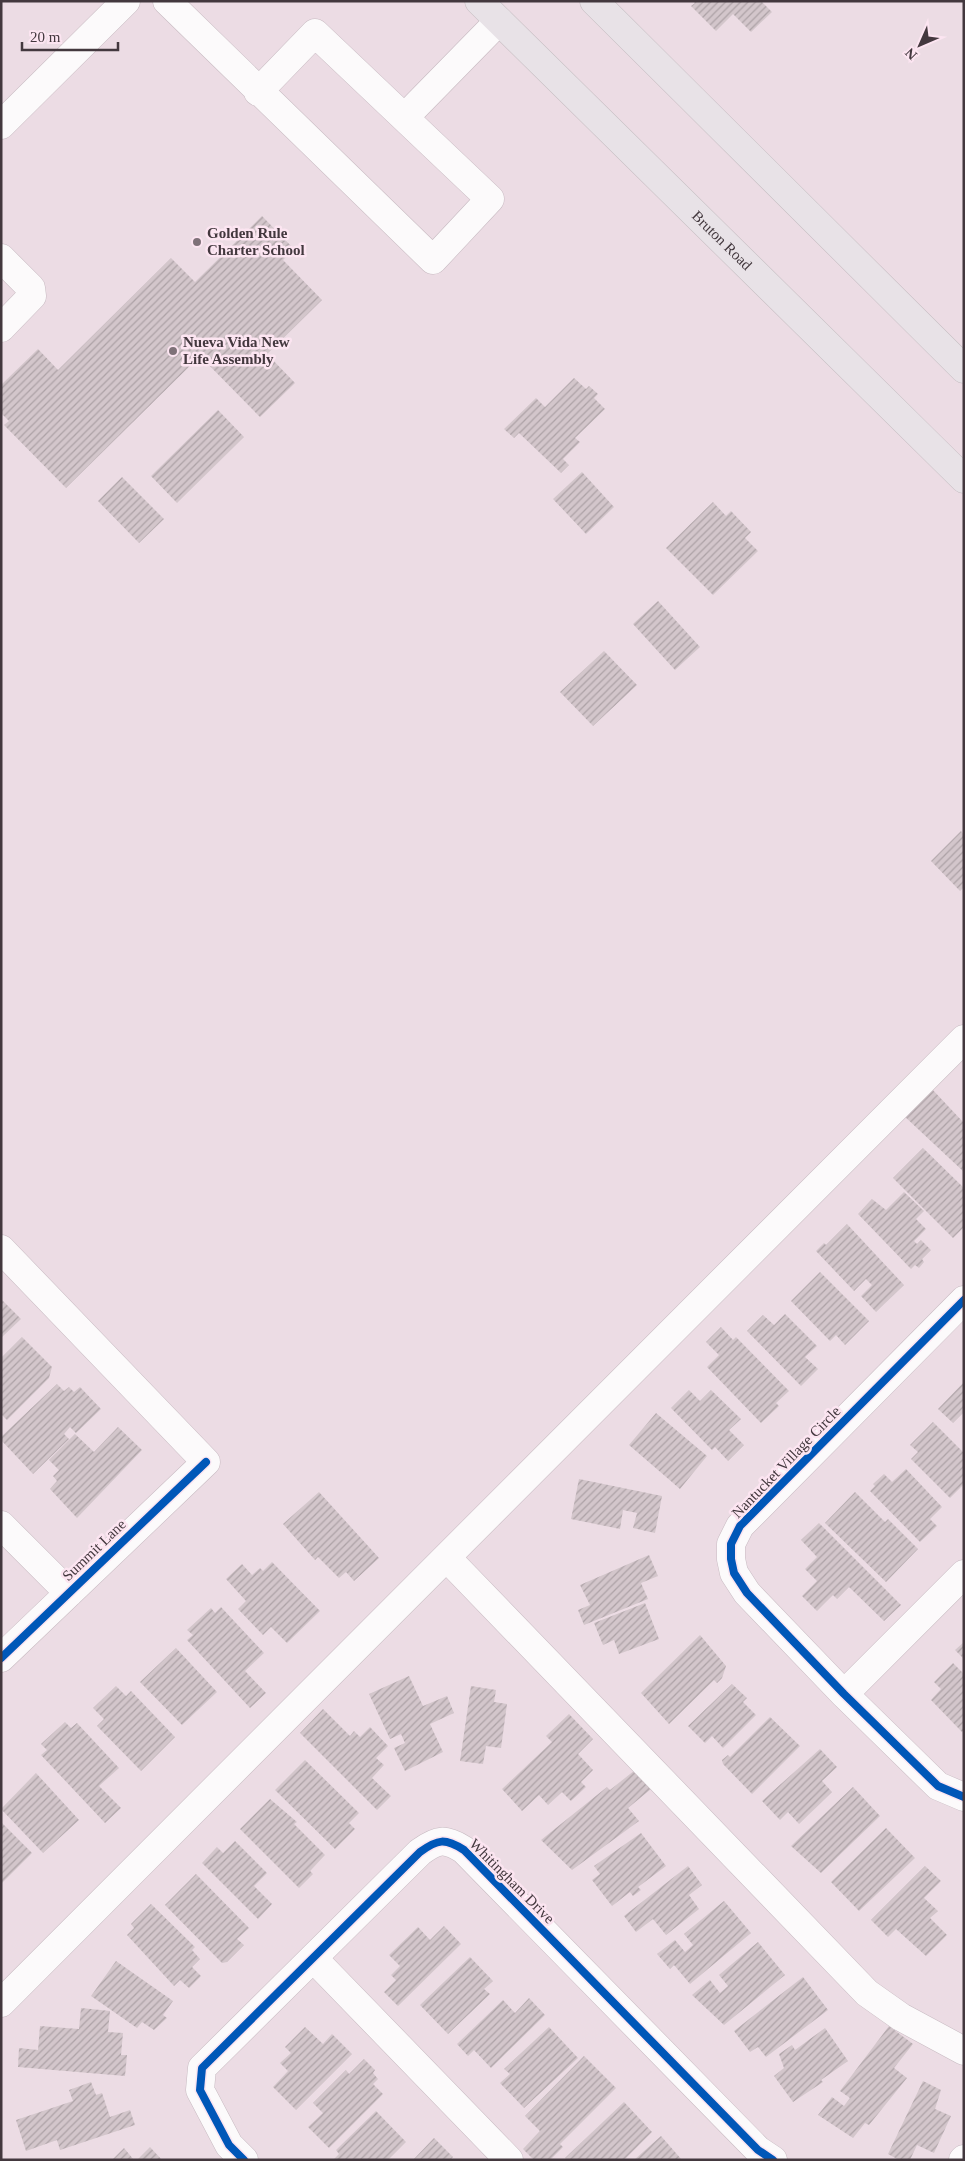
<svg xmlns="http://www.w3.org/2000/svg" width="965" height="2161" viewBox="0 0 965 2161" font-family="'Times New Roman',serif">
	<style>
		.building { fill: url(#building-hatch) }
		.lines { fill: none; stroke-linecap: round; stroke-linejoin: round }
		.minor-casing { stroke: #c7bac1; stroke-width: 29 }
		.major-casing { stroke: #c4bcc0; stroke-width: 29 }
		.minor { stroke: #fcfafb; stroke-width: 28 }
		.major { stroke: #e8e2e7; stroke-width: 28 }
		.cycleway-casing { stroke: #fce5f1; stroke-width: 11 }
		.cycleway { stroke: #0057b8; stroke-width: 8 }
		.poi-dot { fill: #7e7178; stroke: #fce5f1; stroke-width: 2 }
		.labels { text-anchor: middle; stroke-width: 5; stroke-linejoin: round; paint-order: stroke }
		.poi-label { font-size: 15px; font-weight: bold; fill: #43383e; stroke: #fce5f1; text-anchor: start }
		.street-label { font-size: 15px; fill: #43383e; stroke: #fce5f1 }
	</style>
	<defs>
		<pattern id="building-hatch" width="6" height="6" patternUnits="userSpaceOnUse" patternTransform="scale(1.25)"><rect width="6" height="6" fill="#d3c6cb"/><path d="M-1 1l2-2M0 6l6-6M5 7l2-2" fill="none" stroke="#ada2a6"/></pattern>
	</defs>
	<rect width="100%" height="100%" fill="#ecdce4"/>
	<!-- building -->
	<path class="building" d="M693,1H761L772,12L751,32L733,14L716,31L691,6L695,3Z
		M262,216L294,249L283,260L322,300L267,354L295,383L260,417L200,356L66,488L4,425L9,421L1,413V385L38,349L58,370L171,258L195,282Z
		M574,378L586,389L589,386L598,394L594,398L605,409L575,438L580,442L563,459L569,465L561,473L519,433L514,438L504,429L536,398L545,407Z
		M218,410L244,437L177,503L151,476Z
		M582,472L614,507L586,534L553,499Z
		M122,477L164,519L139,543L98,501Z
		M713,502L726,516L731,511L751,532L745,538L758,551L713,595L666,548Z
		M658,601L700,647L675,670L633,624Z
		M604,651L637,685L593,726L560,692Z
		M961,831L964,835V887L960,891L931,861Z
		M931,1088L964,1123V1172L903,1115Z
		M923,1148L964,1188V1227L953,1238L893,1178Z
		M904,1192L924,1211L916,1219L926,1229L914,1241L917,1244L921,1240L931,1250L922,1259L924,1262L919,1268L915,1265L911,1269L858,1214L872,1199L886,1210Z
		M847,1224L904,1285L876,1312L861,1296L872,1285L866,1279L854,1291L816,1251L824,1243L826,1245Z
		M820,1272L869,1321L845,1345L836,1335L830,1341L791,1301Z
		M1,1299L21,1319L1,1338Z
		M785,1314L817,1346L805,1357L818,1369L801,1386L747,1331L763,1315L774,1325Z
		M721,1327L733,1340L736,1337L789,1391L776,1403L779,1406L761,1423L707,1367L719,1355L706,1342Z
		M22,1337L52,1367L49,1378L7,1420L1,1414V1358Z
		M964,1382V1412L953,1423L938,1409Z
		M57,1384L64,1391L69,1387L74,1392L80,1387L101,1409L76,1433L70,1427L64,1434L69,1439L33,1474L1,1440V1437Z
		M689,1390L700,1401L711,1390L741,1419L729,1430L744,1445L728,1461L715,1447L712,1450L671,1408Z
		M656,1413L707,1456L680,1489L629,1445Z
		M933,1422L964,1453V1484L950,1498L911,1459L918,1452L910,1445Z
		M118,1427L142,1450L77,1518L50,1489L57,1481L53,1476L59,1470L49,1460L75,1434L94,1452Z
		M906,1469L942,1507L930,1519L937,1526L920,1542L870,1491L875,1486L873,1484L884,1474L892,1482Z
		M579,1479L662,1496L655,1533L633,1528L637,1513L623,1510L620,1529L571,1519Z
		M319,1492L379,1558L354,1581L346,1572L339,1578L318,1557L315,1560L283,1524Z
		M855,1492L885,1522L888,1519L918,1549L886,1582L825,1523Z
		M819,1523L901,1605L884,1621L849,1587L837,1599L833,1595L817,1611L802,1596L817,1581L805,1569L817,1557L801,1540Z
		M649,1555L658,1576L641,1583L648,1599L584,1625L578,1610L590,1605L580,1585Z
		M272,1562L320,1611L287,1643L271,1627L263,1635L238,1609L246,1601L226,1579L242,1564L252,1575L260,1568L263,1571Z
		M645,1603L659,1639L619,1654L614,1640L603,1645L594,1623Z
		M221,1607L264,1653L245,1671L266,1693L250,1708L187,1640L193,1635L187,1630L211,1608L215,1613Z
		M700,1635L726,1666L722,1678L717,1683L714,1680L669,1724L641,1693Z
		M964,1642V1659L955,1650Z
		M176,1648L217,1692L182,1725L140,1682Z
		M953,1663L964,1674V1730L962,1732L931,1700L941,1689L934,1682Z
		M409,1676L423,1706L447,1696L454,1713L430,1724L443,1752L405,1771L394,1748L405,1743L401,1734L390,1739L369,1694Z
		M732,1684L747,1698L743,1702L756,1715L723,1748L712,1736L705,1743L688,1726Z
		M116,1686L126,1696L131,1691L175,1737L141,1771L97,1726L104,1719L93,1708Z
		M471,1686L496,1690L494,1702L507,1704L501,1748L486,1746L483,1764L460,1761Z
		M323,1709L350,1736L354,1731L360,1737L370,1727L388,1746L376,1758L384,1765L372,1778L391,1796L377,1810L300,1733Z
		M569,1714L593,1739L578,1754L593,1770L581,1782L586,1787L571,1801L562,1792L548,1805L539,1795L522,1811L502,1789L552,1742L546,1736Z
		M770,1717L800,1746L752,1794L723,1764L722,1760L728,1755L730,1757Z
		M65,1722L71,1728L77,1723L119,1768L99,1786L121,1808L105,1823L41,1755L47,1750L41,1744Z
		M820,1749L837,1767L822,1781L832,1792L799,1824L788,1812L780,1820L762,1801Z
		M305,1760L359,1813L349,1823L355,1829L335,1849L275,1790Z
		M635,1770L651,1789L628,1808L639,1821L572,1870L541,1840L607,1787L610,1790Z
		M36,1773L79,1820L43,1853L1,1809Z
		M853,1787L880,1816L821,1873L791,1846Z
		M270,1799L297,1822L294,1824L325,1855L310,1871L313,1874L299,1888L240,1829Z
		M1,1822L32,1853L1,1884Z
		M886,1828L915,1858L859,1911L831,1882Z
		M641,1833L666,1866L638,1887L641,1890L633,1896L630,1892L612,1906L592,1880L600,1874L594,1866Z
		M235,1841L267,1873L254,1886L272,1904L258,1919L202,1863L217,1847L223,1853Z
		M688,1866L702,1885L689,1895L699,1909L666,1935L653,1919L636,1932L624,1916Z
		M925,1866L941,1881L924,1898L938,1911L930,1918L947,1935L926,1956L896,1929L888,1937L871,1920Z
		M196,1874L249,1928L237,1939L244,1945L227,1962L222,1963L165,1905Z
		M724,1901L751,1933L690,1984L674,1965L670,1969L657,1954L675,1940L685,1952L693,1945L684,1934Z
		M151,1904L195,1947L192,1950L200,1959L192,1967L201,1976L189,1988L180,1980L174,1986L127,1935L134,1928L131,1924Z
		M444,1926L461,1944L398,2006L384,1992L396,1980L391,1975L400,1966L389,1955L418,1927L430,1940Z
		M758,1942L785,1975L724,2025L692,1995L710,1980L720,1993L728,1986L719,1975Z
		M470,1957L493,1981L484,1989L490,1994L448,2034L420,2005Z
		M116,1961L173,2001L163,2015L167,2018L154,2030L142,2022L137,2028L91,1996Z
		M803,1977L828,2010L766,2057L758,2047L750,2052L734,2031Z
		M529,1998L545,2015L491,2068L474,2050L468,2056L457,2044L503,2000L515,2013Z
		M81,2008L110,2011L108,2032L123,2033L121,2055H127L125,2076L18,2067L19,2048L38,2050L40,2026L79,2029Z
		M889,2026L913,2044L894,2068L907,2078L869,2125L865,2123L853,2138L818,2115L832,2097L844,2106L850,2098L840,2091Z
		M305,2027L323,2044L332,2034L352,2054L296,2110L273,2087L288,2071L280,2063L291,2053L285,2047Z
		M549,2027L578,2058L524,2108L500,2083L510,2074L504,2069Z
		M825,2028L848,2061L821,2080L823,2082L793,2102L774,2076L784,2068L779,2054L792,2045L795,2050Z
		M584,2056L616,2088L560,2144L563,2147L550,2160H534L523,2149L540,2131L525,2116Z
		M364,2059L375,2070L373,2073L378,2079L373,2084L383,2094L329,2148L308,2127L323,2113L313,2103L346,2070L349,2074Z
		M923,2081L941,2090L935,2109L951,2116L934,2153L917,2145L910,2160H899L888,2154Z
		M91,2082L96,2095L102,2093L110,2117L130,2110L135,2125L60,2150L57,2140L26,2151L16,2120L73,2101L69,2090Z
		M624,2102L652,2132L624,2160H567L565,2158Z
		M376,2111L406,2142L388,2160H333L339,2154L336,2150Z
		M661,2136L682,2160H634Z
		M434,2138L453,2157L450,2160H413Z
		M150,2147L162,2160H137Z
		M124,2148L134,2160H112Z"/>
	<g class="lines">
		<!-- minor casing -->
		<g class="minor-casing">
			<path id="minor" d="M167,1L433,260L490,199L315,33L258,92
				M405,117L499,21
				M1,125L126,1
				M1,258L31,288L32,296L1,328
				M1,1249L206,1462L1,1658
				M964,1300L740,1526L731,1544V1559L734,1573L747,1593L844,1694L938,1786L964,1797
				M1,1525L69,1593
				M447,1558L867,1993L901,2017L964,2051
				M844,1694L964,1574
				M313,1958L509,2160
				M1,2003L964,1039
				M244,2160L229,2145L200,2090L202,2068L420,1852C438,1839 445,1838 464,1850L758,2150L773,2160
				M963,2160L964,2159"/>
		</g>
		<!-- major casing -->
		<g class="major-casing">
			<g id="major">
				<path id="s1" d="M479,1L964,479"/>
				<path d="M594,1L964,369"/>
			</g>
		</g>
		<!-- minor -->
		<use href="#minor" class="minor"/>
		<!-- major -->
		<use href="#major" class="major"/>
		<!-- cycleway casing -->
		<g class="cycleway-casing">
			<path id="cycleway" d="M964,1300L740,1526L731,1544V1559L734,1573L747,1593L844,1694L938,1786L964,1797
				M1,1658L206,1462
				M244,2160L229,2145L200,2090L202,2068L420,1852C438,1839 445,1838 464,1850L758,2150L773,2160"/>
		</g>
		<!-- cycleway -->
		<use href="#cycleway" class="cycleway"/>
	</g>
	<!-- markers -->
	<g class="poi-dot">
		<circle cx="197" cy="242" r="5"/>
		<circle cx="173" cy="351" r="5"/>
	</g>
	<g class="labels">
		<!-- poi labels -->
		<g class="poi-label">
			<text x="207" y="238">Golden Rule<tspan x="207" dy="17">Charter School</tspan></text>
			<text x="183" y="347">Nueva Vida New<tspan x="183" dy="17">Life Assembly</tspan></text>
		</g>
		<!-- street labels -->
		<g class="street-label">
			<text dy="5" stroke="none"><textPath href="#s1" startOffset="341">Bruton Road</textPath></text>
			<text transform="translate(786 1462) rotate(-46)" y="5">Nantucket Village Circle</text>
			<text transform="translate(94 1550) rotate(-44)" y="5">Summit Lane</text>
			<text transform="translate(512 1881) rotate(45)" y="5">Whitingham Drive</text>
		</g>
	</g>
	<!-- border -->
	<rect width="965" height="2161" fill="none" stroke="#43383e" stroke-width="5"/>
	<!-- north arrow -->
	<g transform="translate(920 45) rotate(225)" stroke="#fce5f1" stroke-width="4" paint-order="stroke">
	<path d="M0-4L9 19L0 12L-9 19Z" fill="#43383e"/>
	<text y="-8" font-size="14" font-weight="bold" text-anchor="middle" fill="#43383e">N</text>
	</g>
	<!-- scale -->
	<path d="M22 42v8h96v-8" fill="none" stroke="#43383e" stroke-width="2.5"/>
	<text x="30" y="42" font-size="15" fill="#43383e" stroke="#fce5f1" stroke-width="4" paint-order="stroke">20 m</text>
</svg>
